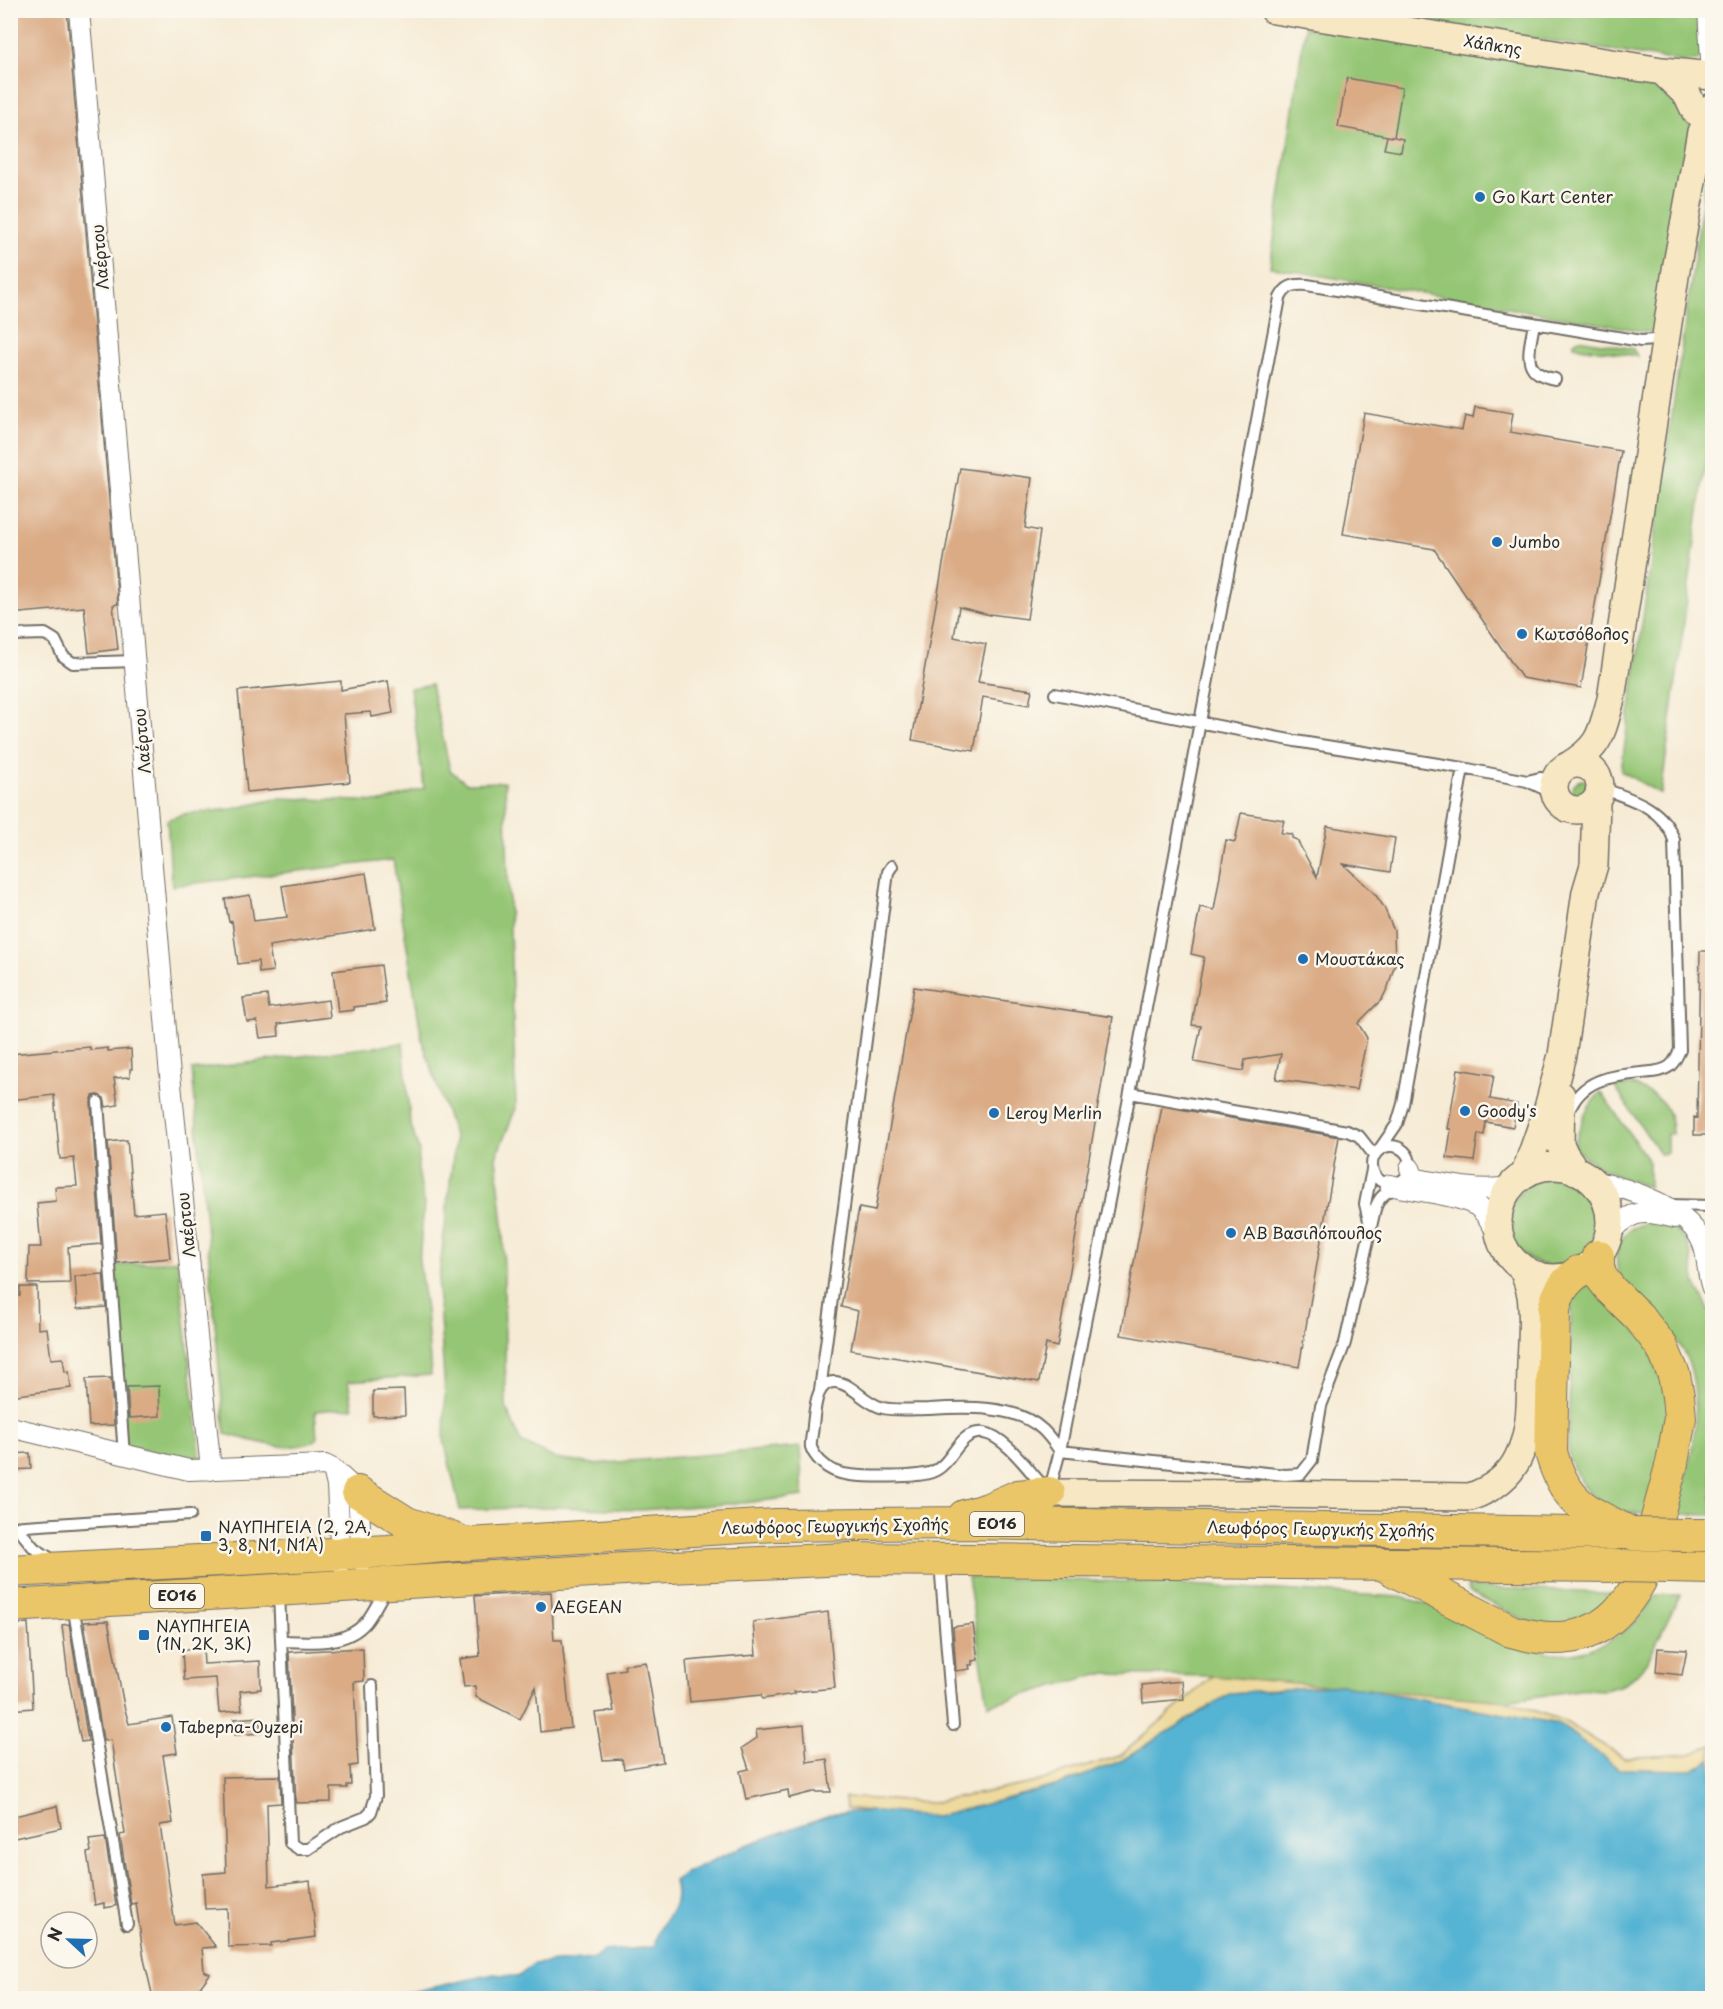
<svg xmlns="http://www.w3.org/2000/svg" width="1723" height="2009" viewBox="0 0 1723 2009" font-family="'Playpen Sans',sans-serif">
	<style>
		.green { fill: #95c675; stroke: #607850; stroke-width: 1.5 }
		.sand { fill: #eeda9e; stroke: #8c8264; stroke-width: 1.5 }
		.water { fill: #54b3d3; stroke: #406f7f; stroke-width: 1.5 }
		.building { fill: #daab85 }
		.lines { fill: none; stroke-linecap: round; stroke-linejoin: round }
		.lane-casing { stroke: #726e66; stroke-width: 14 }
		.street-casing { stroke: #726e66; stroke-width: 22 }
		.secondary-casing { stroke: #726e66; stroke-width: 30 }
		.primary-casing { stroke: #726e66; stroke-width: 34 }
		.lane { stroke: #fff; stroke-width: 10 }
		.street { stroke: #fff; stroke-width: 20 }
		.secondary { stroke: #f7e8c3; stroke-width: 27 }
		.primary { stroke: #ebc669; stroke-width: 32 }
		.primary-bridge-casing { stroke: #726e66; stroke-width: 34; stroke-linecap: butt }
		.primary-bridge { stroke: #ebc669; stroke-width: 32 }
		.poi-dot { fill: #1f6fb2; stroke: #fbf7ec; stroke-width: 2 }
		.labels { text-anchor: middle; stroke-width: 5; stroke-linejoin: round; paint-order: stroke }
		.shield { fill: #fbf7ec; stroke: #696865; stroke-width: 1.5 }
		.shield-label { font-size: 15px; font-weight: bold; fill: #2b2b2b }
		.street-label { font-size: 16px; fill: #2b2b2b; stroke: #fbf7ec }
		.poi-label { font-size: 16px; fill: #2b2b2b; stroke: #fbf7ec; text-anchor: start }
	</style>
	<rect width="100%" height="100%" fill="#fbf7ec"/>
	<filter id="ink" filterUnits="userSpaceOnUse"><feTurbulence type="fractalNoise" baseFrequency=".0167" numOctaves="2"/><feDisplacementMap in="SourceGraphic" scale="12" xChannelSelector="R" yChannelSelector="G"/><feConvolveMatrix kernelMatrix="1 2 1 2 8 2 1 2 1" color-interpolation-filters="sRGB"/></filter>
	<filter id="wash" filterUnits="userSpaceOnUse"><feTurbulence type="fractalNoise" baseFrequency=".008" numOctaves="4" result="noise"/><feDisplacementMap in="SourceGraphic" scale="24" xChannelSelector="R" yChannelSelector="G"/><feGaussianBlur stdDeviation="1.35" result="paint"/><feColorMatrix in="noise" values="0 0 0 0 0 0 0 0 0 0 0 0 0 0 0 0 0 1.4 0 .05"/><feComposite in="paint" operator="in"/></filter>
	<g filter="url(#wash)">
		<rect width="100%" height="100%" fill="#f6ebd5"/>
		<!-- green -->
		<path class="green" d="M1361,11H1702L1703,54L1697,61L1684,62Z
			M1305,27L1654,81L1681,99L1691,127L1654,333L1270,267Z
			M1712,134V413L1661,794L1621,771Z
			M1579,339L1633,349L1637,356L1574,346V342Z
			M431,684L450,770L466,783L505,782L516,1108L496,1157L503,1225L506,1407L521,1442L556,1459L594,1464L800,1447L803,1496L743,1503L640,1510L554,1507L460,1510L444,1440L445,1394L438,1287L455,1139L422,1040L393,860L172,886L167,820L184,814L232,809L281,798L383,802L424,788L410,688Z
			M1572 791a11 11 0 1 1 22 0a11 11 0 1 1-22 0Z
			M403,1043L410,1122L419,1151L418,1169L424,1204L419,1262L426,1310L431,1375L348,1381L353,1408L315,1411L317,1439C292,1456 252,1440 225,1434L192,1070Z
			M1633,1085C1658,1095 1672,1105 1672,1134H1667V1153L1660,1154L1614,1086Z
			M1601,1092L1649,1162V1187C1620,1178 1595,1169 1574,1147C1580,1126 1585,1107 1601,1092Z
			M1509 1222a44 44 0 1 1 88 0a44 44 0 1 1-88 0Z
			M1645,1223L1660,1224L1675,1230L1686,1241L1691,1254L1696,1285L1712,1315V1515L1675,1514C1689,1469 1702,1424 1692,1375C1688,1352 1668,1327 1653,1309C1645,1300 1634,1294 1626,1285C1612,1269 1614,1245 1628,1231C1632,1227 1639,1226 1645,1223Z
			M178,1260L201,1461L124,1446L111,1266Z
			M1587,1282L1656,1350L1673,1419L1650,1514C1608,1514 1581,1494 1568,1454L1571,1301Z
			M968,1577L1138,1582L1400,1597C1439,1606 1474,1622 1512,1637C1524,1642 1541,1652 1554,1653C1596,1656 1636,1631 1656,1595H1680L1649,1658L1637,1675L1619,1686L1604,1690L1585,1689L1506,1701L1213,1676L1098,1674L988,1705Z
			M1468,1587L1625,1594L1572,1627L1528,1622L1469,1592Z"/>
		<!-- sand -->
		<path class="sand" d="M1213,1676L1506,1701L1564,1721L1624,1758L1691,1754L1712,1745V1759L1692,1770L1619,1769L1559,1724L1342,1685L1231,1693L1121,1761L1063,1784L936,1817L846,1809L845,1797L931,1803L1033,1783L1120,1756Z"/>
		<!-- water -->
		<path class="water" d="M1342,1685L1559,1724L1619,1769L1692,1770L1712,1759V1998H373L403,1994L494,1974L518,1977L533,1964L594,1959L604,1951L654,1947C655,1943 656,1937 658,1933C667,1913 681,1908 674,1881L687,1872L749,1844L835,1813L877,1811L936,1817L1063,1784L1121,1761L1231,1693Z"/>
		<g id="blocks">
			<!-- building -->
			<path class="building" d="M10,10H67L118,604L113,605L118,649L89,653L84,607L10,614Z
				M1347,78L1402,88L1394,137L1403,139L1401,152L1384,149L1387,136L1393,137L1338,127Z
				M1475,407L1513,413L1510,432L1621,451L1581,688L1522,678L1434,549L1343,534L1364,413L1462,430L1465,416L1473,418Z
				M960,468L1032,478L1025,528L1040,531L1027,619L990,614V615L959,607L954,637L986,644L978,682L1032,690L1029,705L983,697L974,751L912,740Z
				M341,681V690L388,681L393,713L372,717L371,712L344,714L350,782L247,792L238,691Z
				M1241,813L1284,820L1281,833L1292,834V838L1297,840L1317,877L1327,826L1395,838L1390,872L1343,864L1375,894L1384,907L1394,931L1395,964L1388,987L1382,999L1358,1023L1367,1038L1356,1090L1276,1079L1281,1054L1245,1060L1243,1071L1194,1062L1201,1026L1192,1025L1204,957L1191,954L1200,907L1214,910L1226,840L1235,842Z
				M366,873L375,929L269,946L273,971L259,973L258,961L238,964L232,921L229,922L225,899L250,895L254,921L287,917L282,886Z
				M1700,951H1713V1135H1694V1117L1697,1118Z
				M381,965L386,1003L354,1007V1010L338,1012L333,971Z
				M914,987L1113,1017L1057,1347L1046,1344L1039,1382L851,1350L858,1311L841,1307L859,1208L875,1211Z
				M267,995L269,1008L328,1000L330,1017L278,1024L279,1036L260,1038L257,1021L247,1022L243,998Z
				M90,1047V1050L108,1048V1051L131,1049L132,1069H130V1077L114,1078L118,1105L106,1107L104,1098L98,1095L93,1096L91,1102L101,1244L68,1247L70,1283L28,1284L29,1247H41L37,1203L56,1201L55,1187L77,1186L74,1158L60,1159L54,1095L10,1100V1054Z
				M1458,1069L1494,1075L1490,1099L1517,1104L1513,1127L1486,1122L1484,1135L1478,1134L1474,1161L1447,1158L1451,1129H1448Z
				M1162,1106L1339,1137L1299,1367L1121,1335Z
				M127,1140L134,1214L165,1211L170,1258L117,1263L108,1142Z
				M103,1274L106,1307L77,1309L75,1276Z
				M20,1287H37L38,1329L47,1328L51,1359L63,1358L65,1372L69,1371L71,1388L10,1396V1296H20Z
				M111,1378L114,1425L89,1426L86,1379Z
				M159,1386L160,1416L129,1418L127,1387Z
				M404,1390L405,1415L373,1416V1391Z
				M30,1453L31,1469L10,1470V1454Z
				M551,1592L554,1640H562L571,1728L540,1732L536,1687L520,1719L476,1697L475,1686L464,1687L460,1659L480,1656L475,1596Z
				M828,1612L835,1688L794,1692L795,1694L762,1699L761,1695L690,1702L686,1661L756,1655L753,1622Z
				M108,1621L124,1706L129,1724L172,1717L177,1753L163,1755L173,1823L160,1825L175,1925L196,1922L216,1947L202,1948L204,1971L210,1974L198,1990L200,1998H153L144,1959L136,1903L131,1904L120,1835L125,1834L111,1740L106,1741L103,1740L84,1622Z
				M28,1623L33,1708L10,1710V1625Z
				M69,1624L88,1741L81,1742L68,1676L62,1625Z
				M973,1624L978,1660L972,1661V1665H969L970,1669L956,1671L953,1627Z
				M363,1648L364,1681L354,1682L358,1765L350,1766L351,1785H347V1788H331V1802L296,1803L289,1652Z
				M1658,1648L1687,1650L1682,1675L1656,1672Z
				M203,1649L204,1664L260,1661L261,1689L240,1691L242,1710L219,1713L216,1678L184,1680L182,1650Z
				M646,1662L663,1762L624,1769L622,1759L603,1760L595,1713L614,1711L607,1672L625,1669L624,1665Z
				M1182,1681L1184,1699L1143,1703L1142,1685Z
				M260,1717L261,1733L235,1735L234,1719Z
				M804,1725L807,1762L827,1759L831,1792H813L789,1798L788,1790L746,1799L740,1771L749,1769L742,1748L757,1738L756,1730Z
				M280,1776L281,1803L267,1804L269,1886L310,1881L316,1937L271,1943V1946L228,1947L227,1908L205,1909L203,1874L226,1872L223,1777Z
				M57,1806L61,1828L10,1839V1817Z
				M105,1838L116,1906L104,1908V1903L95,1905L87,1853L91,1852L89,1840Z"/>
		</g>
	</g>
	<g filter="url(#ink)">
		<use href="#blocks" fill-opacity="0" stroke="#726e66" stroke-width="1.5"/>
		<g class="lines">
			<!-- lane casing -->
			<g class="lane-casing">
				<path id="lane" d="M1534,323C1530,350 1519,373 1555,379
					M10,635L45,634L55,640L63,656L73,663L135,661
					M1055,694L1295,741L1463,768L1527,781
					M1555,794L1527,781L1540,778L1555,780
					M1130,1093L1347,1131L1359,1136L1374,1155
					M98,1102L124,1455
					M1568,1113C1581,1079 1610,1076 1642,1073C1651,1072 1662,1072 1670,1066C1675,1062 1677,1056 1680,1050L1674,840C1663,807 1631,799 1601,788
					M1372 1165a19 19 0 1 1 38 0a19 19 0 1 1-38 0Z
					M1379,1150L1397,1124L1403,1104L1463,768
					M1668,1205L1712,1206
					M1370,1225L1365,1204L1372,1170
					M820,1390L888,872L892,866
					M1044,1487C1030,1472 1005,1436 984,1433C957,1430 954,1464 932,1472C916,1478 868,1477 850,1475C840,1474 829,1470 821,1462C817,1458 813,1453 811,1447C810,1441 813,1431 813,1425C815,1411 815,1380 836,1382C853,1384 864,1403 883,1408C897,1411 914,1409 929,1409C963,1407 1016,1404 1043,1430C1049,1436 1055,1444 1060,1451L1285,1475L1301,1474L1312,1460L1321,1406L1345,1343L1375,1209C1379,1197 1384,1193 1396,1188
					M1049,1492L1060,1451L1130,1093L1280,298C1286,286 1293,284 1307,285L1629,339L1641,341L1666,339
					M10,1527L190,1515
					M17,1527L34,1548L53,1560
					M940,1563L953,1725
					M279,1594L290,1843L299,1849H308L341,1827L366,1817L371,1812L376,1796L372,1686
					M73,1605L127,1924
					M281,1641C310,1642 346,1646 366,1622C374,1612 379,1600 386,1589"/>
			</g>
			<!-- street casing -->
			<g class="street-casing">
				<path id="street" d="M79,10L169,1065L211,1470
					M1708,10L1712,76
					M1410,1168L1413,1176L1418,1179C1450,1185 1477,1192 1510,1187
					M1591,1181C1627,1187 1692,1208 1704,1247C1708,1261 1707,1275 1712,1288
					M1390,1185C1414,1191 1457,1194 1477,1206C1487,1213 1493,1226 1499,1236
					M1607,1239C1626,1210 1643,1209 1674,1218
					M10,1427L189,1470L325,1465L333,1469L358,1492L362,1561
					M333,1469L337,1486L341,1562"/>
			</g>
			<!-- secondary casing -->
			<g class="secondary-casing">
				<path id="secondary" d="M1274,10L1662,71L1712,76
					M1662,71L1688,96L1695,111
					M1554 787a23 23 0 1 1 46 0a23 23 0 1 1-46 0Z
					M1568,766C1601,746 1601,734 1611,699L1676,270L1701,132L1711,114L1712,107
					M1561,1095L1560,1144L1565,1155L1576,1171
					M1498 1222a56 56 0 1 1 112 0a56 56 0 1 1-112 0Z
					M1525,1174L1548,1108L1562,1055L1586,892L1594,865L1596,802
					M1049,1493L1260,1494L1470,1497C1490,1490 1508,1479 1518,1458C1533,1429 1530,1395 1531,1364C1532,1341 1534,1318 1531,1295C1529,1286 1526,1277 1523,1269"/>
			</g>
			<!-- primary casing -->
			<g class="primary-casing">
				<path id="primary" d="M1578,1272C1564,1283 1558,1292 1554,1309L1551,1452C1565,1503 1585,1510 1629,1532
					M358,1492L407,1523L457,1540
					M964,1516L988,1509L1018,1496L1049,1493
					M1686,1535H1712
					M1667,1567L1712,1568
					M1389,1568L1511,1631C1569,1648 1610,1636 1640,1581L1672,1463L1680,1418L1678,1396L1674,1375L1662,1347L1639,1317L1611,1290L1601,1277L1598,1267V1256
					M10,1571L388,1551L469,1544L776,1525L963,1523L1633,1534
					M10,1606L625,1569L848,1559L1617,1566"/>
			</g>
			<!-- lane -->
			<use href="#lane" class="lane"/>
			<!-- street -->
			<use href="#street" class="street"/>
			<!-- secondary -->
			<use href="#secondary" class="secondary"/>
			<!-- primary -->
			<use href="#primary" class="primary"/>
			<!-- primary-bridge casing -->
			<g class="primary-bridge-casing">
				<path id="primary-bridge" d="M1633,1534L1686,1535
					M1617,1566L1667,1567"/>
			</g>
			<!-- primary-bridge -->
			<use href="#primary-bridge" class="primary-bridge"/>
		</g>
	</g>
	<!-- markers -->
	<g class="poi-dot">
		<circle cx="1480" cy="197" r="6"/>
		<circle cx="1497" cy="542" r="6"/>
		<circle cx="1522" cy="634" r="6"/>
		<circle cx="1303" cy="959" r="6"/>
		<circle cx="1465" cy="1111" r="6"/>
		<circle cx="994" cy="1113" r="6"/>
		<circle cx="1231" cy="1233" r="6"/>
		<rect x="200" y="1530" width="12" height="12" rx="3"/>
		<circle cx="541" cy="1607" r="6"/>
		<rect x="138" y="1629" width="12" height="12" rx="3"/>
		<circle cx="166" cy="1727" r="6"/>
	</g>
	<g class="labels">
		<!-- shield labels -->
		<g class="shield">
			<rect x="970" y="1512" width="54" height="24" rx="4.5"/>
			<rect x="150" y="1584" width="54" height="24" rx="4.5"/>
		</g>
		<g class="shield-label">
			<text x="997" y="1529">ΕΟ16</text>
			<text x="177" y="1601">ΕΟ16</text>
		</g>
		<!-- street labels -->
		<g class="street-label">
			<text transform="translate(1493 45) rotate(9)" y="6">Χάλκης</text>
			<text transform="translate(100 257) rotate(-95)" y="6">Λαέρτου</text>
			<text transform="translate(142 741) rotate(-95)" y="6">Λαέρτου</text>
			<text transform="translate(186 1225) rotate(-96)" y="6">Λαέρτου</text>
			<text transform="translate(835 1526) rotate(-1)" y="6">Λεωφόρος Γεωργικής Σχολής</text>
			<text transform="translate(1321 1529) rotate(1)" y="6">Λεωφόρος Γεωργικής Σχολής</text>
		</g>
		<!-- poi labels -->
		<g class="poi-label">
			<text x="1492" y="203">Go Kart Center</text>
			<text x="1509" y="548">Jumbo</text>
			<text x="1534" y="640">Κωτσόβολος</text>
			<text x="1315" y="965">Μουστάκας</text>
			<text x="1477" y="1117">Goody's</text>
			<text x="1006" y="1119">Leroy Merlin</text>
			<text x="1243" y="1239">ΑΒ Βασιλόπουλος</text>
			<text x="218" y="1533">ΝΑΥΠΗΓΕΙΑ (2, 2Α,<tspan x="218" dy="18">3, 8, Ν1, Ν1Α)</tspan></text>
			<text x="553" y="1613">AEGEAN</text>
			<text x="156" y="1632">ΝΑΥΠΗΓΕΙΑ<tspan x="156" dy="18">(1Ν, 2Κ, 3Κ)</tspan></text>
			<text x="178" y="1733">Tabepna-Oyzepi</text>
		</g>
	</g>
	<!-- margin -->
	<rect width="1723" height="2009" fill="none" stroke="#fbf7ec" stroke-width="36"/>
	<!-- north arrow -->
	<g transform="translate(69 1940) rotate(292)"><circle r="28" fill="#fbf7ec" stroke="#a8a59f" stroke-width="1.5"/>
	<path d="M0-4.5L10 22L0 15L-10 22Z" fill="#1f6fb2"/>
	<text y="-9" font-size="16" font-weight="bold" text-anchor="middle" fill="#2b2b2b">N</text>
	</g>
</svg>
